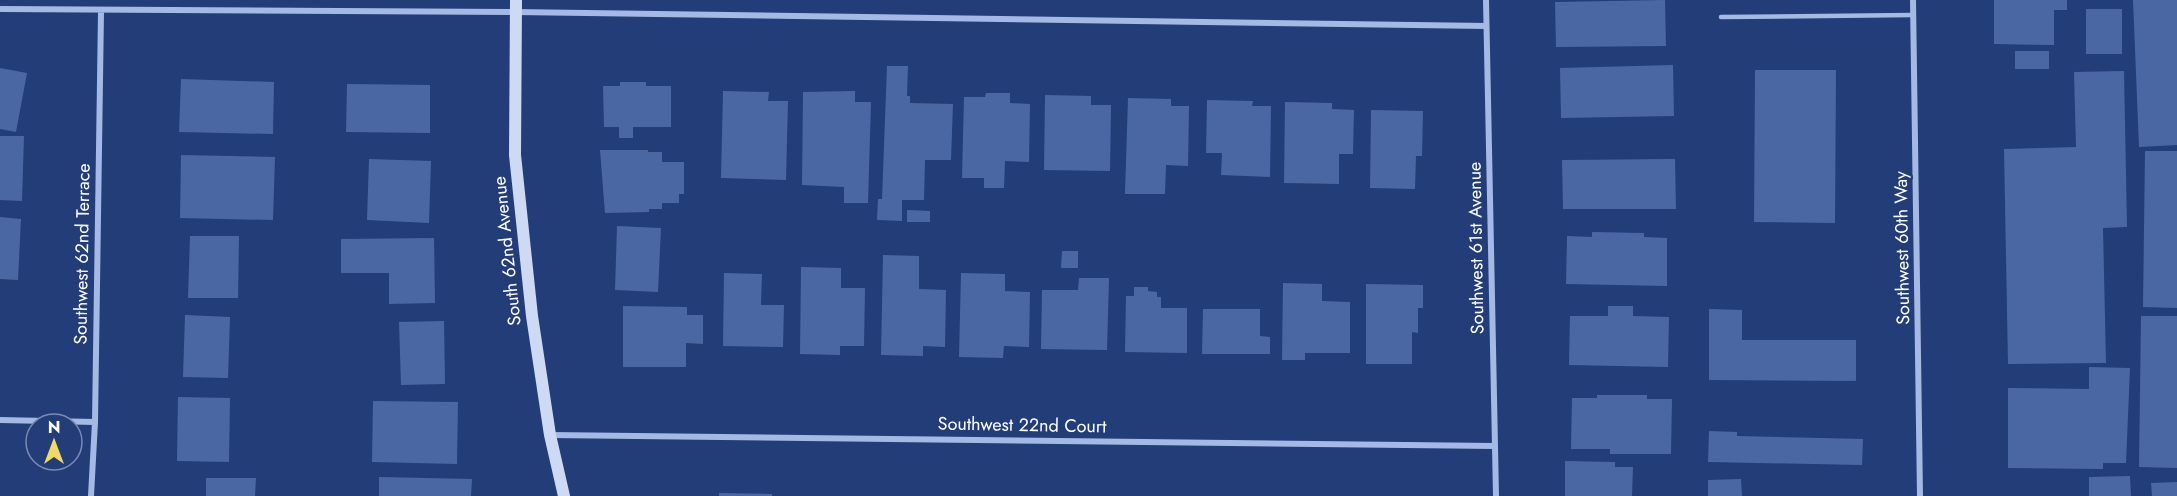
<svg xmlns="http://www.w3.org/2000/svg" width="2177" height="496" viewBox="0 0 2177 496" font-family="Jost,sans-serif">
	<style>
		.building { fill: #4b67a3 }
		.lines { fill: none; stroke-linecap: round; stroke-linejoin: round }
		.lane { stroke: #a4b9e4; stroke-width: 4.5 }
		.street { stroke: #a4b9e4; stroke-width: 6 }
		.secondary { stroke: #ced9f4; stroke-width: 12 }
		.labels { text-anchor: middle; stroke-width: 4.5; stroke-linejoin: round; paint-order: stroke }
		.street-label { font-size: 18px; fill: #fff; stroke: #233d79 }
	</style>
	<rect width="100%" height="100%" fill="#233d79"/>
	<!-- building -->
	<path class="building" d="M1665,0L1666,46L1556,47L1555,2Z
		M1994,0H2067V10H2054V45L1994,44Z
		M2133,0H2177V145L2139,147Z
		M2086,9H2122V54H2086Z
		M2015,51H2049V69H2015Z
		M1673,65L1674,116L1561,118L1560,68Z
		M887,66H908L907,96H910V103L953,104L951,160H925L924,200H902V221L877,220L878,199H882Z
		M0,68L27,73L16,132L0,129Z
		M1755,70H1836L1835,223L1754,222Z
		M2124,71L2127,227L2103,228L2106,363L2008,364L2004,149L2076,147L2074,72Z
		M181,79L274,82L273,134L179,132Z
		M620,82H646V86H671V127H633V138H619V127H604L603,86H620Z
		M347,84L430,85V133L346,132Z
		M723,91L769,92L768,101H788L786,180L721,178Z
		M855,91V102H871L868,203H844V187L802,185L803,92Z
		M986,93H1010V103L1030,104L1029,162L1005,161L1004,188H984V178H962L964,97H985Z
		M1045,95L1091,96V105H1111L1110,171L1044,170Z
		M1128,98L1171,99V106H1189L1188,166L1166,165L1165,194H1125Z
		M1207,100L1253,101L1252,106H1271L1270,177L1221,175L1222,153H1206Z
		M1285,102L1332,103V109L1354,110L1353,154H1339V184L1284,183Z
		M1371,110L1423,111L1422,156H1416L1415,189L1370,188Z
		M0,136H24L22,201L0,200Z
		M600,150H648V152H662V162H684V194H679V203H662V209H649V212L605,213Z
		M2145,151H2177V308L2143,307Z
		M181,155L275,157L273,220L180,218Z
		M369,159L431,161L429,223L367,220Z
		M1675,159L1676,209H1563L1562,160Z
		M907,210L930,211V222H907Z
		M0,217L21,219L18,280L0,279Z
		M617,226L661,228L658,292L615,290Z
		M1592,232L1644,233V237L1667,238V286L1566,284L1567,236L1592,237Z
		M190,236H239L238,298H188Z
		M434,238L435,303L389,304V273H341V239Z
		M1062,251H1078V268H1061Z
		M883,255L919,256V289L946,290L945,347L923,346V356L881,355Z
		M801,267L841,268V288H865L864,346H840V355L800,354Z
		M724,273L762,274L761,305H784L783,347L723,346Z
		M961,273L1005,274V291L1030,292L1029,347L1004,346L1003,358L959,357Z
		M1079,278H1109L1107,350L1041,349L1042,290H1078Z
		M1283,283L1322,284V301L1350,302V353H1305V360H1282Z
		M1366,284L1423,285V308H1418V333L1412,332V364H1366Z
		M1134,287H1148V291L1157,292V297H1161V308H1187V353L1125,352L1126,296H1134Z
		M623,306L687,307V315H703V344L686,343V367H623Z
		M1608,306H1633V316L1669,317L1668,367L1569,365L1570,316H1608Z
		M1203,309H1260V336L1270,337V354H1202Z
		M1709,309L1742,310V340H1856V381L1709,380Z
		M185,315L230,317L228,378L183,377Z
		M2141,316H2177V468L2139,467Z
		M444,321L445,384L401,385L399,322Z
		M2089,367L2130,368L2126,463H2103V469L2008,468V388L2089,389Z
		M1597,395H1647V399H1672L1671,454H1610V449H1571L1572,398H1597Z
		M178,397L230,398L229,462L177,461Z
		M373,401L458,402L457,464L372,462Z
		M1709,431L1737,432V436L1863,439L1862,465L1708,462Z
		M1565,461L1615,462V467H1633L1632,496H1565Z
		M2130,476L2131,496H2089V477Z
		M379,477L472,479L471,496H379Z
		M206,478H256L255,496H206Z
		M1741,479L1742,496H1708V480Z
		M2177,482V496H2152L2151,483Z
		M719,493L772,494V496H719Z"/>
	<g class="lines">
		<!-- lane -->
		<path class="lane" d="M1721,17L1913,15"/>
		<!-- street -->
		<path class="street" d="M1486,0L1496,496
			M1913,0L1920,496
			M0,9L515,12L1486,26
			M0,420L95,422
			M550,435L1495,446
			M91,496L95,422L101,12"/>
		<!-- secondary -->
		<path class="secondary" d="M516,0L515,155L532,316L550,435L564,496"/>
	</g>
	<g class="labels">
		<!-- street labels -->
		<g class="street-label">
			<text transform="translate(1476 248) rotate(-91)" y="6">Southwest 61st Avenue</text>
			<text transform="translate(1902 248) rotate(-91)" y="6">Southwest 60th Way</text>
			<text transform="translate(507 251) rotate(-96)" y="6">South 62nd Avenue</text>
			<text transform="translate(82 254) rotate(-89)" y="6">Southwest 62nd Terrace</text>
			<text transform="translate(1022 425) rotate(1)" y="6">Southwest 22nd Court</text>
		</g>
	</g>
	<!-- north arrow -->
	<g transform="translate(54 442)"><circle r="28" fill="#233d79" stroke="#7b8baf" stroke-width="1.5"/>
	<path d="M0-4.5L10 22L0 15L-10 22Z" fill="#efda67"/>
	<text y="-9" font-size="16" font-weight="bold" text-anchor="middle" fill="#ffffff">N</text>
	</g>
</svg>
